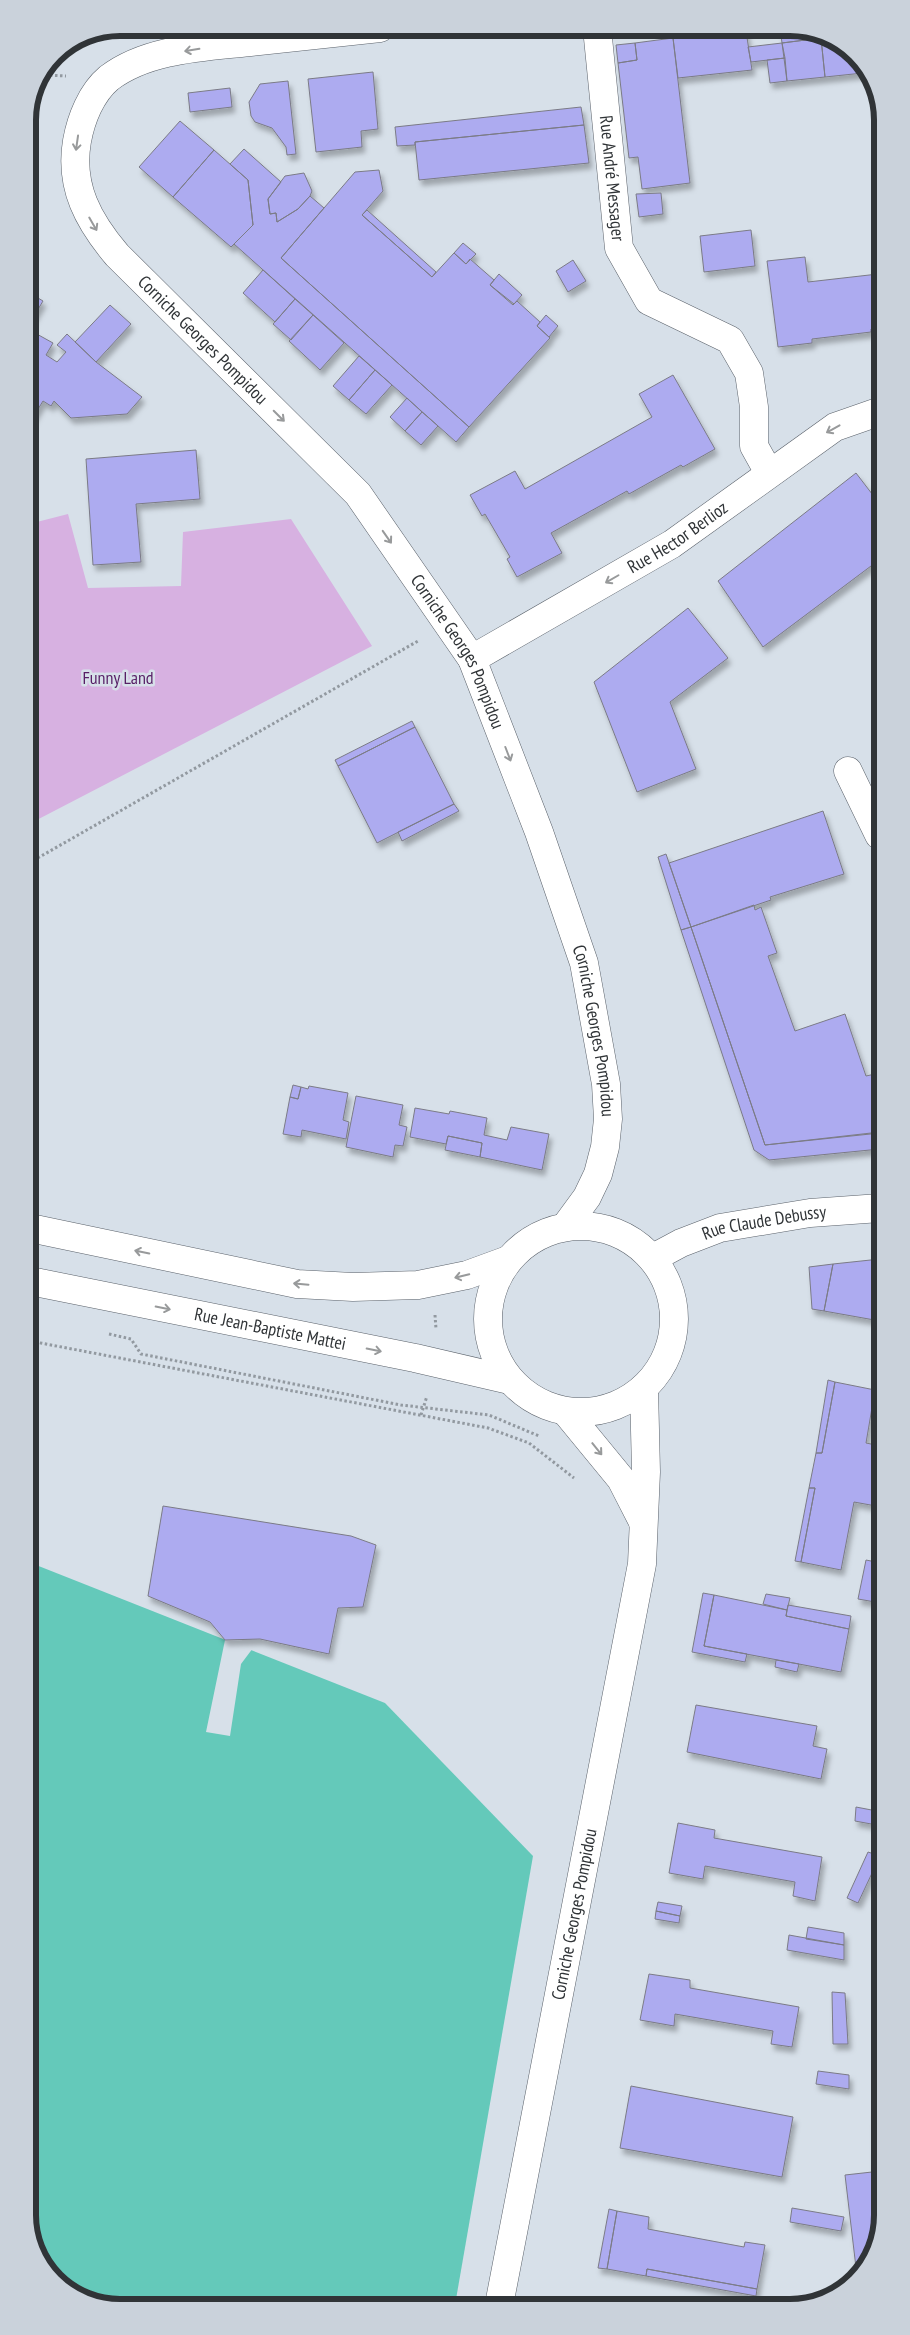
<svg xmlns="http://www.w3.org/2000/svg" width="910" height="2335" viewBox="0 0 910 2335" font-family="'PT Sans Narrow',sans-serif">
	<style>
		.green { fill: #d7b1e1 }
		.water { fill: #64c9ba }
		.pier { fill: #d7e0e9 }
		.building { fill: #adabf0; stroke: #7b7b86; filter: url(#shadow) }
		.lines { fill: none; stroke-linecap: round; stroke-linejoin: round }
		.street-casing { stroke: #5a616a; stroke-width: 29 }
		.secondary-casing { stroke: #5a616a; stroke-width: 29 }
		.path { stroke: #9299a0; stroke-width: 3; stroke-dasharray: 2.5 2.5; stroke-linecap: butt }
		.street { stroke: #fff; stroke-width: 28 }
		.secondary { stroke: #fff; stroke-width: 28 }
		.oneway { stroke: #989a9b }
		.labels { text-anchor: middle; stroke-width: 5; stroke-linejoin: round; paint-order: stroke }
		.street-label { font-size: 18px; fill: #303437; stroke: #d7e0e9 }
		.park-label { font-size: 18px; fill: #571f66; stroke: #d7e0e9 }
		.rim { fill: none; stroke: #303437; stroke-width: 6 }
	</style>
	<defs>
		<filter id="shadow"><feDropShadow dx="3" dy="5.5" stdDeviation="2.5" flood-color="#0004"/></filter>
	</defs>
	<rect width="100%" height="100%" fill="#d7e0e9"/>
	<!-- green -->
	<path class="green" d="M68,514L88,588L181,586L183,532L291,519L372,646L29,824V524Z"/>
	<!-- water -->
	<path class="water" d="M31,1563L385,1703L533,1856L455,2305L114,2307L63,2288L32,2244Z"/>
	<!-- pier -->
	<path class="pier" d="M225,1640H231L253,1648L241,1664L230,1736L206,1732Z"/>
	<!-- building -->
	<path class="building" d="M780,28H796L821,38L782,43Z
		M746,31L752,70L678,78L673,38Z
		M673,38L690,183L642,189L638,157L629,158L618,63L637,60L635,43Z
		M821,38L847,47L862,69L863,73L825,77Z
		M821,38L825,77L787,81L782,43Z
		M635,43L637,60L618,63L616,45Z
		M782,43L785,58L751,62L748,47Z
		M785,58L787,81L770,83L767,60Z
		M373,72L378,129L361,131L362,147L316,152L308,79Z
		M288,81L296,154L287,155L286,147L272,128L255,122L251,116L249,102L260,84Z
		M230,88L232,107L190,112L188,93Z
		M581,107L584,125L415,142V145L397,146L395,127Z
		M180,121L214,150L173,197L139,167Z
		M584,125L589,163L419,180L415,142Z
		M244,149L281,182L268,199L270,214L276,213L277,222L298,209L310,196L324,208L281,258L469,427L456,442L234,244L253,225L248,180L230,164Z
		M214,150L248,180L253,225L231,247L173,197Z
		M873,158H878V196Z
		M379,170L383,191L362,215L432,277L454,253L466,264L470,259L494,280L490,285L513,305L517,301L540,322L537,326L550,338L469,427L281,258L355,172Z
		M304,173L312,191L310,196L298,209L277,222L276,213L270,214L268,199L285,176Z
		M661,193L663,214L639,217L636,194Z
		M367,210L436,272L432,277L362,215Z
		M751,230L755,266L704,272L700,236Z
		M463,243L476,254L466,264L454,253Z
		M805,257L808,282L878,274V329H871V332L812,339V343L778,347L767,261Z
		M573,260L586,281L568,292L556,271Z
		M263,270L295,299L275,322L243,293Z
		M499,274L522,295L514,304L490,285Z
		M28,292L43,301L28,326Z
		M295,299L313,315L291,340L273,324Z
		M110,305L131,324L96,362L75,342Z
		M313,315L344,343L320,370L289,341Z
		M546,315L558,326L549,337L537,326Z
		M35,333L53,343L46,355L57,362L66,352L57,345L67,334L96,362L142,397L127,414L71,418L54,401L51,406L43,401L32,419L28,417V337H32Z
		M359,356L375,370L349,400L333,386Z
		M375,370L392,385L366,414L349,400Z
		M673,375L715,449L683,467L681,465L629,494L627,491L551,533L562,553L517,577L507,559L510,557L485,514L482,516L470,495L515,471L525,489L652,417L639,394Z
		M407,398L422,412L405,431L390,417Z
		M422,412L438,426L421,445L405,431Z
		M196,450L200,499L136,504L141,562L93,565L86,459Z
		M856,473L879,503V560L763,647L718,581Z
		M688,608L728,658L670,702L696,769L637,792L594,682Z
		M412,721L415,727L338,766L335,760Z
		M415,727L454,804L377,843L338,766Z
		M454,804L459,811L402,841L398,832Z
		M823,811L844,874L770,897L771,900L691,927L669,863Z
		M666,854L691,927L681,930L658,857Z
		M754,905L755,910L761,907L777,953L768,956L795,1031L845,1014L866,1076L875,1074L880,1089V1132L765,1145L691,927Z
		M691,927L765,1145L880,1133V1149L769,1160L754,1150L681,930Z
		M293,1085L301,1087L298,1099L290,1097Z
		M309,1086L348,1093L343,1120L349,1122L346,1139L302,1130L301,1137L283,1134L290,1097L298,1099L301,1087L308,1089Z
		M356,1096L403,1105L399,1125L407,1127L403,1146L395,1145L393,1157L346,1147Z
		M415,1108L449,1114L450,1111L487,1118L484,1135L507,1140L511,1127L549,1134L542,1170L480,1157L482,1143L448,1136L446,1144L410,1137Z
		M448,1136L482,1143L480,1157L445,1150Z
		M880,1259V1321L824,1311L833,1264Z
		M833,1264L824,1311L812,1309L809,1267Z
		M828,1380L835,1382L822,1453H816Z
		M835,1382L875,1390L866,1443L881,1446V1501L877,1500L876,1506L854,1502L841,1570L801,1562L815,1488H809L816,1453H822Z
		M809,1488H815L801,1562L795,1561Z
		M163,1506L351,1536L376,1545L363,1607L338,1608L329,1654L260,1639L225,1640L210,1622L148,1596Z
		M866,1560L881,1563V1603L858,1599Z
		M703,1593L714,1595L704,1646L747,1654L745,1662L692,1652Z
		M766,1594L790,1598L787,1610L763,1604Z
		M714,1595L787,1610L786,1616L849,1629L841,1672L704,1646Z
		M788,1605L851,1616L849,1629L786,1616Z
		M776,1660L799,1664L797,1672L775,1667Z
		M696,1705L817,1726L813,1746L827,1749L821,1779L687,1752Z
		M856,1807L882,1812V1826L855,1821Z
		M678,1823L715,1830L714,1838L822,1857L815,1901L793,1896L795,1882L705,1866L703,1879L669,1873Z
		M868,1852L880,1856L858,1903L847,1898Z
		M658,1902L682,1906L680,1916L656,1911Z
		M656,1911L680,1916L679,1923L655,1919Z
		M808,1927L844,1933V1945L806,1939Z
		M789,1935L844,1945V1960L787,1950Z
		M649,1974L690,1980V1988L799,2007L792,2047L771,2044L773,2031L675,2014L674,2026L640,2020Z
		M832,1992L845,1993L848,2044H833Z
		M874,2045H882V2215L864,2271L857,2276L845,2175L872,2172Z
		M818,2071L849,2075V2089L816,2084Z
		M631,2086L793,2117L782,2177L620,2148Z
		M792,2208L844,2217L841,2231L790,2222Z
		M609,2209L617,2211L607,2269L598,2268Z
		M617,2211L649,2217L648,2229L744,2247L745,2242L765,2245L757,2289L647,2269L646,2276L607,2269Z
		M647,2269L757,2289L756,2296L646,2276Z"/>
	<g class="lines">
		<!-- street casing -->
		<g class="street-casing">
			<g id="street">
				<path id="s1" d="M597,28L619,248L649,301L730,340L749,373L754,407V446L769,473"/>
				<path id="s2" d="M472,659L672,544L835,427L878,412"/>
				<path d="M848,771L879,835"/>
			</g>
		</g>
		<!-- secondary casing -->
		<g class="secondary-casing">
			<g id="secondary">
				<path id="s3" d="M380,28C340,32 299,37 259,41C210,47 150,47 109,78C91,93 81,119 77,141C69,187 89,222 117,255L358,494L472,659L539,832L584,963L606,1084L608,1119L605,1147L598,1174L587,1197L565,1227"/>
				<circle cx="581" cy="1319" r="93"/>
				<path d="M30,1228L297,1284L353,1287L418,1285L467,1275L508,1260"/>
				<path id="s4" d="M653,1258L681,1243L720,1228L810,1213L880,1208"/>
				<path id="s5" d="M30,1281L415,1358L510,1380"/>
				<path d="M566,1412L621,1479L643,1522"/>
				<path id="s6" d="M499,2305L642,1564L646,1472L644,1388"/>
			</g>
		</g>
		<!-- path -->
		<path class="path" d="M45,75L66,76
			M29,863L418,641
			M435,1315L436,1329
			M109,1334L131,1339L141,1354L401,1405L489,1415L539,1436
			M30,1341L488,1428L529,1443L574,1478
			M421,1415L427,1396"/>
		<!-- street -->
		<use href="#street" class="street"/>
		<!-- secondary -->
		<use href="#secondary" class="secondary"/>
	</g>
	<!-- one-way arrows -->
	<defs><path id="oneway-shaft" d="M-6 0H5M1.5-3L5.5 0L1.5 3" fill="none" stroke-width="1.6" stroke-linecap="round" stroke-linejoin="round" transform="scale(1.25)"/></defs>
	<g class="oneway">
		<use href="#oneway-shaft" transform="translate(192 50) rotate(171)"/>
		<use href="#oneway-shaft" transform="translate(77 143) rotate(98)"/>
		<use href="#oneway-shaft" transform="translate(93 224) rotate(60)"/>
		<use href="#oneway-shaft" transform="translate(279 416) rotate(45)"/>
		<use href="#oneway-shaft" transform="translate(833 429) rotate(151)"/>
		<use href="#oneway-shaft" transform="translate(387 537) rotate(55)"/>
		<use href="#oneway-shaft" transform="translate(612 579) rotate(150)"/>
		<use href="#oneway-shaft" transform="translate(508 754) rotate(69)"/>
		<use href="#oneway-shaft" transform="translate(142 1252) rotate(-168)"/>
		<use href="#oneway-shaft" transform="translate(462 1276) rotate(166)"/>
		<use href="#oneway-shaft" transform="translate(301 1284) rotate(-175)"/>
		<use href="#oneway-shaft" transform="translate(163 1308) rotate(11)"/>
		<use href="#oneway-shaft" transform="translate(374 1350) rotate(11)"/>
		<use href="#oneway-shaft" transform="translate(597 1449) rotate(51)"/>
	</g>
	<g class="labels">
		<!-- street labels -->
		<g class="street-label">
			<text dy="6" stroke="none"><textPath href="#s1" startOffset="151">Rue André Messager</textPath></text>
			<text dy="6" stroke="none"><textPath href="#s3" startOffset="596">Corniche Georges Pompidou</textPath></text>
			<text dy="6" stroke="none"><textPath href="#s2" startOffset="239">Rue Hector Berlioz</textPath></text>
			<text dy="6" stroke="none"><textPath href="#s3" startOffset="1002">Corniche Georges Pompidou</textPath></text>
			<text dy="6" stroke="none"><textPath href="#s3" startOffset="1408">Corniche Georges Pompidou</textPath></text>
			<text dy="6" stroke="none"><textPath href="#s4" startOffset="118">Rue Claude Debussy</textPath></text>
			<text dy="6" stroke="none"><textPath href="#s5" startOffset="245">Rue Jean-Baptiste Mattei</textPath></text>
			<text dy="6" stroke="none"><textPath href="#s6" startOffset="398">Corniche Georges Pompidou</textPath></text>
		</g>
		<!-- park labels -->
		<g class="park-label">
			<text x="118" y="684">Funny Land</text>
		</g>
	</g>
	<!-- crop -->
	<path d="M0 0H910V2335H0ZM120 36H790A84 84 0 0 1 874 120V2215A84 84 0 0 1 790 2299H120A84 84 0 0 1 36 2215V120A84 84 0 0 1 120 36Z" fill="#cad2db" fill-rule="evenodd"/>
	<path class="rim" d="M120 36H790A84 84 0 0 1 874 120V2215A84 84 0 0 1 790 2299H120A84 84 0 0 1 36 2215V120A84 84 0 0 1 120 36Z"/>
</svg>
